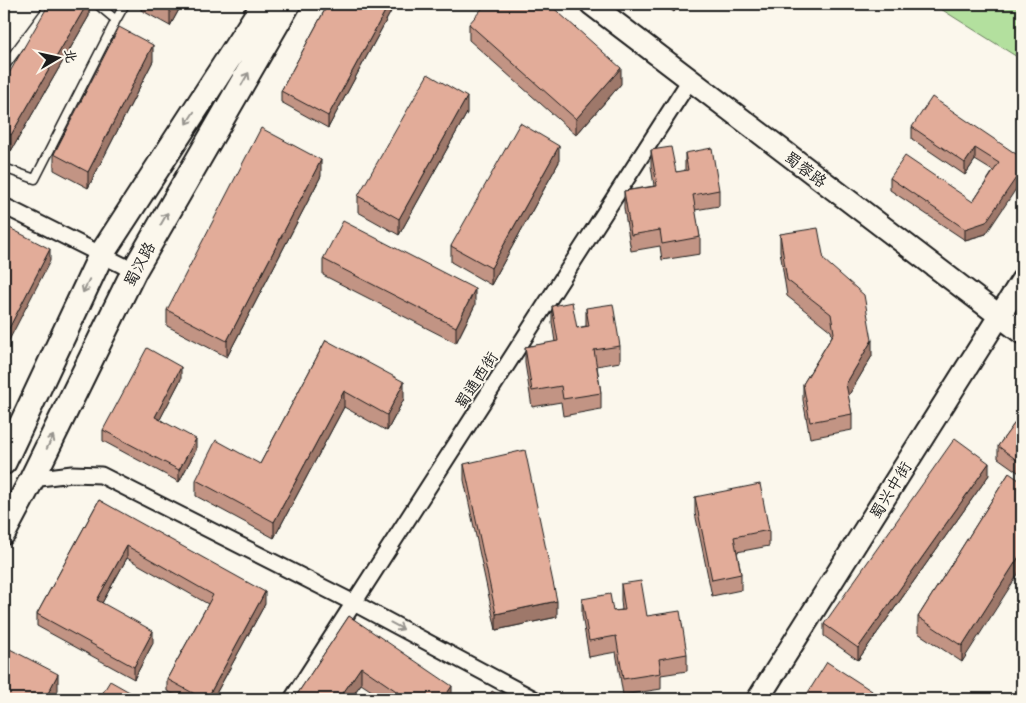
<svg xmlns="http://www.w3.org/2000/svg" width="1026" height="703" viewBox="0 0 1026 703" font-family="Mali,'LXGW WenKai TC',sans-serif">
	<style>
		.garden { fill: #b3e09e; stroke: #687e5d }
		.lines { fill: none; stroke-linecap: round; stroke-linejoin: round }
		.lane-casing { stroke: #1c1c1c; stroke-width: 11 }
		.street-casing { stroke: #1c1c1c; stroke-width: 19 }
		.secondary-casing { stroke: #1c1c1c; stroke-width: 25 }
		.primary-casing { stroke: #1c1c1c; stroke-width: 28 }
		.lane { stroke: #fbf7ec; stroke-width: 8 }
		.street { stroke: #fbf7ec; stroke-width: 15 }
		.secondary { stroke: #fbf7ec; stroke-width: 21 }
		.primary { stroke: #fbf7ec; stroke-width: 24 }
		.wall { fill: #c29484; stroke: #1c1c1c }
		.shaded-wall { fill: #9e786b; stroke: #1c1c1c }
		.building { fill: #e2ac99; stroke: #1c1c1c }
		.oneway { stroke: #97948e }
		.labels { text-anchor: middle; stroke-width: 4; stroke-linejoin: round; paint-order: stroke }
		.street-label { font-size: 16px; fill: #1c1c1c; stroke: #fbf7ec }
	</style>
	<rect width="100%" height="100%" fill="#fbf7ec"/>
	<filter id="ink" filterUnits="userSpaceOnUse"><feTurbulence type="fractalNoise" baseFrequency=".02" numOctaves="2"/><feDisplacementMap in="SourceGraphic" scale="10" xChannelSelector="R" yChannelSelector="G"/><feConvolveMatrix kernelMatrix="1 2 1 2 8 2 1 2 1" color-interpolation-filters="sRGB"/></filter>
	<g filter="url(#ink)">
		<!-- garden -->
		<path class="garden" d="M933,4H1022V60Z"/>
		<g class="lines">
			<!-- lane casing -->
			<g class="lane-casing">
				<path id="lane" d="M116,20L125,4
					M4,67L51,4
					M4,168L35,179L116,20L97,4"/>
			</g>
			<!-- street casing -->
			<g class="street-casing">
				<path id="street" d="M4,206L134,271
					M32,479L72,474L101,475L354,603L534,699
					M292,699L690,80"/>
			</g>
			<!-- secondary casing -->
			<g class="secondary-casing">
				<path id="secondary" d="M591,4L1022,333
					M758,699L1022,280"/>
			</g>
			<!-- primary casing -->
			<g class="primary-casing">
				<path id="primary" d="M4,462L101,255L264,4
					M4,532L32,479L134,271L288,4"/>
			</g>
			<!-- lane -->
			<use href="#lane" class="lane"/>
			<!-- street -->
			<use href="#street" class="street"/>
			<!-- secondary -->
			<use href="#secondary" class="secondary"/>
			<!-- primary -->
			<use href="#primary" class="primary"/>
		</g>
		<!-- wall -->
		<path class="wall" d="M89,4V16L11,151L4,146V82Z
			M141,4H182L170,26L141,10Z
			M328,4H395L328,128L281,102V91Z
			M662,4H679L674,12Z
			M469,24L621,84L576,135L469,40Z
			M153,61L88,188L54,170V154Z
			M467,113L399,235L358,212V196Z
			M912,127L1022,158L986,234L965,240L890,190V178L973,202L993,171L975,160L965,175L912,139Z
			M651,150L676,172L685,171V153L719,190V206L695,210L700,237V254L662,260L660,246L631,251L624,208V191L654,186L651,166Z
			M559,162L491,285L451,262V246Z
			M321,176L227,357L167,326V310Z
			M780,234L824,260L872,356L848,396L852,414V430L810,438L803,400V384L832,336L831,331L787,296L780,251Z
			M323,259L475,305L456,343L323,275Z
			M552,306L577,328L586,326V308L620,346V362L597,366L601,393V409L563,416L561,402L532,407L525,363V347L555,342L552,322Z
			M326,340L404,399L387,431L344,407L274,538L196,496V480L260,464Z
			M181,379L160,419L196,450L179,482L103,441V430Z
			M1022,413V475L998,458V446Z
			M464,464L557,617L496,630L464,480Z
			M1009,473L962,662L918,633V617Z
			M989,475L858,660L824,636V624Z
			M695,497L769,530V546L737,552L741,574V590L712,596L695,513Z
			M99,500L265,604L213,699H183L167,691V679L208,604L127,558L102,603L153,643L134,679L37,626V614Z
			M621,584L647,616L687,654V671L661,675V689L623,695L616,652L589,657L582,615V599L613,611L622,610L621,600Z
			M349,616L452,699H384L361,684L350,699H294Z"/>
		<!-- shaded-wall -->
		<path class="shaded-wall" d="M87,4H89V16L11,151V135Z
			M174,4H182L170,26V10Z
			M389,4H395L328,128V116Z
			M674,4H679L674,12Z
			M153,45V61L88,188V172Z
			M621,68V84L576,135V119Z
			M467,97V113L399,235V219Z
			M559,146V162L491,285V268Z
			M975,148V160L965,175V163Z
			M321,160V176L227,357V341Z
			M1022,169V180L986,234L965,240V229Z
			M50,249V261L4,350V338Z
			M475,289V305L456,343V327Z
			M872,340V356L846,400V384Z
			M181,367V379L155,429V417Z
			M404,382V399L387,431V415Z
			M344,391V407L274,538V522Z
			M196,439V450L179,482V470Z
			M989,463V475L858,660V648Z
			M127,546V558L97,612V600Z
			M1022,552V568L962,662V646Z
			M265,592V604L213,699H207Z
			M557,601V617L496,630V614Z
			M153,631V643L134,679V667Z
			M361,667V684L350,699H339Z
			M58,674V690L53,699H45Z
			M452,686V699H443Z
			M872,691V699H867Z"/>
		<!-- building -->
		<path class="building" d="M49,4H87L11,135L4,130V82Z
			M160,4H174L170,10Z
			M328,4H389L328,116L281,91Z
			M486,4H549L621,68L576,119L469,24Z
			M119,27L153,45L88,172L54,154Z
			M428,74L467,97L399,219L358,196Z
			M932,97L1022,158V169L986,222L965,229L890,178L905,156L973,202L999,163L975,148L965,163L912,127Z
			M520,123L559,146L491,268L451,246Z
			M261,128L321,160L227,341L167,310Z
			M671,147L676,172L688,170L685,153L712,148L719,190L693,195L700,237L662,244L660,230L631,235L624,191L657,186L651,150Z
			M343,221L475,289L456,327L323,259Z
			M4,225L50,249L4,338Z
			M818,228L824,260L864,295L872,340L846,384L852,414L810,422L803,384L834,333L831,314L787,280L780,234Z
			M572,302L577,328L589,326L586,308L613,304L620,346L594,350L601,393L563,399L561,386L532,391L525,347L558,341L552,306Z
			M326,340L404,382L387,415L344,391L274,522L196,480L216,440L260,464Z
			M147,348L181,367L155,417L196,439L179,470L103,430Z
			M1022,413V464L998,446Z
			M955,438L989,463L858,648L824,624Z
			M525,450L557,601L496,614L464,464Z
			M1009,473L1022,482V552L962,646L918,617Z
			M760,484L769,530L734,537L741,574L712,580L695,497Z
			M99,500L265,592L207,699H204L167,679L213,595L127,546L97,600L153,631L134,667L37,614Z
			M641,581L647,616L680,611L687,654L659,659L661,673L623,679L616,636L589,641L582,599L610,594L613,611L625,610L621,584Z
			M349,616L452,686L443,699H408L361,667L339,699H294Z
			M4,646L58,674L45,699H4Z
			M827,662L872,691L867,699H804Z
			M110,681L142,699H99Z
			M492,691L505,699H487Z"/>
		<!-- one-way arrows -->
		<defs><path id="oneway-shaft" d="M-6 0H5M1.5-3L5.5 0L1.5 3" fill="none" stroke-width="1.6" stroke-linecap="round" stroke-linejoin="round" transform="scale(1.25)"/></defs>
		<g class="oneway">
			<use href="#oneway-shaft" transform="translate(245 79) rotate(-60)"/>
			<use href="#oneway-shaft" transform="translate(190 118) rotate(123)"/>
			<use href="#oneway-shaft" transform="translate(164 219) rotate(-60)"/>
			<use href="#oneway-shaft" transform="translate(86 286) rotate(115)"/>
			<use href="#oneway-shaft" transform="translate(50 442) rotate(-64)"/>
			<use href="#oneway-shaft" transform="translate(397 626) rotate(28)"/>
		</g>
	</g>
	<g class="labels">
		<!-- street labels -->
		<g class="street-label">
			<text transform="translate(806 169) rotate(37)" y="6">蜀蓉路</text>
			<text transform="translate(139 264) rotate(-62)" y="6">蜀汉路</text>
			<text transform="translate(476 380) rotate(-57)" y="6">蜀通西街</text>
			<text transform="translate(890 490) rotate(-58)" y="6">蜀兴中街</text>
		</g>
	</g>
	<!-- margin -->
	<rect width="1026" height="703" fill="none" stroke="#fbf7ec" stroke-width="20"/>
	<rect x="10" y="10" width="1006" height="683" fill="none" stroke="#1c1c1c" stroke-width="2" filter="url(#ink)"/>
	<!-- north arrow -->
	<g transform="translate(58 58) rotate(81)" stroke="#fbf7ec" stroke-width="4" paint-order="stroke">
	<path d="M0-4L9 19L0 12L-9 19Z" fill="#1c1c1c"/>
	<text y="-8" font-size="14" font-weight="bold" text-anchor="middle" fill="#1c1c1c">北</text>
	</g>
</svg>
